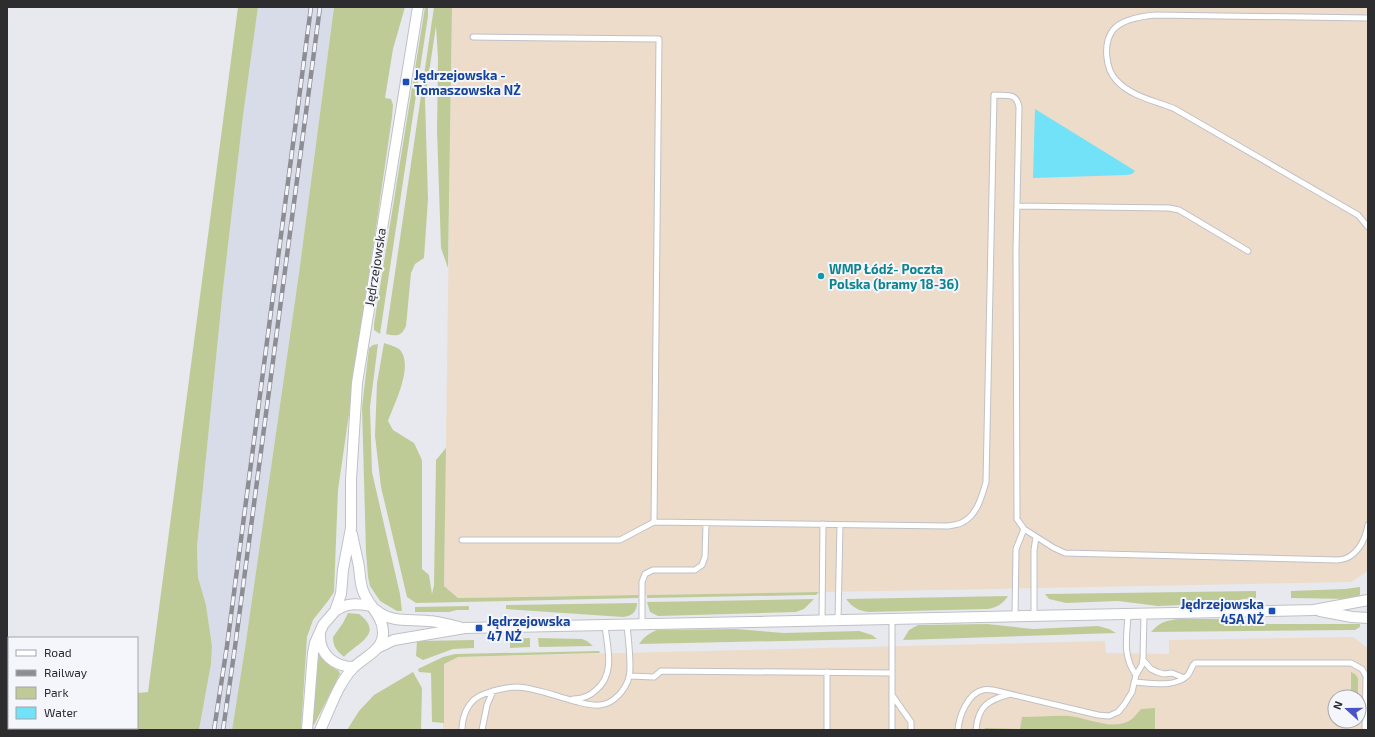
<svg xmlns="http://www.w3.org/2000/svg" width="1375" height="737" viewBox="0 0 1375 737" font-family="'Exo 2',sans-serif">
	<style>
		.built { fill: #d8dce9 }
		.industrial { fill: #eddcca; fill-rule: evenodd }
		.green { fill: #bfcb97 }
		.water { fill: #71e2f7 }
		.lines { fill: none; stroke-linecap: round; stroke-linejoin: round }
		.lane-casing { stroke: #bfc1c7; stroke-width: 7 }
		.street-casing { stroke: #bfc1c7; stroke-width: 12 }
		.lane { stroke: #fff; stroke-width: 5 }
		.street { stroke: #fff; stroke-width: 10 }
		.rail-casing { stroke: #8d8e93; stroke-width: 4.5 }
		.rail { stroke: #f4f6fc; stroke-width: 3; stroke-dasharray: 9; stroke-linecap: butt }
		.transit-dot { fill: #1a4fb4; stroke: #f4f6fc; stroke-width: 1.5 }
		.culture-dot { fill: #0f9aa8; stroke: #f4f6fc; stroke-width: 1.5 }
		.labels { text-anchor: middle; stroke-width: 4; stroke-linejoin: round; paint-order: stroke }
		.transit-label { font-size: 13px; font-weight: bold; fill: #164399; stroke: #f4f6fc; text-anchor: start }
		.street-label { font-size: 13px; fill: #2d2d30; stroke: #f4f6fc }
		.culture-label { font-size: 13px; font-weight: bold; fill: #0d838f; stroke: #f4f6fc; text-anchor: start }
	</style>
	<rect width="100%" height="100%" fill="#e7e9ef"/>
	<!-- built -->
	<path class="built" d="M258,7H334L299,273L245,648L232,730H199L211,664L212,646L206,605L198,577L197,547L223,289L243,116Z"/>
	<!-- industrial -->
	<path class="industrial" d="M452,7H1368V571L1351,582L997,589L458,598L444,586Z
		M1353,637L1368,648V730H443L444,664L458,657L1105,641L1106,653L1169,654V640ZM1335,697H1359V721H1335Z"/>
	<!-- green -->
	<path class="green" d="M238,7H258L243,116L223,289L197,547L198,577L206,605L212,646L211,664L199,730H7V699H9V728H137V693L148,692Z
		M334,7H405L393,49L385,98L391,99L393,105L392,117L338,490L334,592L328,601L313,620L307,637L301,730H232L245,648L299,273Z
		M425,7H428V16L380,334L374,330V324Z
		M434,7H452L448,268L441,248L437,131L438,58L436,26L425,99L428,199L424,258L415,264L411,273L406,326C401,337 397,336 386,334Z
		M384,343C389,345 398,347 401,351C413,368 394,404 388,421L393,430L414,443L422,460V569L429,575L432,594L434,585L436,460L446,448L444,586L458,598L639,595L638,598L416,603L407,597L381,487L375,436L377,383Z
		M378,344L370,407L372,472L400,594L402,611H397L380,601L370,586L368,577L366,552L362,407L369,348L373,345Z
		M1360,587V596L1350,599L1291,598V591L1345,589Z
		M1256,591V598L1243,599L1229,603L1158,606L1118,601L1066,603L1049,599L1045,594Z
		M819,592L816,595H812L647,598V595Z
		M1008,596C1003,604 996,608 987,609L870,612C860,612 852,607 846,599Z
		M814,599L804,609L796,612L658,616L650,612L647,602Z
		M637,603C637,612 632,616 623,617L506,609V605Z
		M469,606V610H457L449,612H415V607Z
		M348,613L359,614C385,634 357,643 344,657C337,651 333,647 333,637L343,623Z
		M1178,619H1220L1259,624H1360V627L1355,630L1151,632C1160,622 1165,621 1178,619Z
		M987,624L1033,629L1098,626L1109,629L1116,633L903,640L909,630L918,625Z
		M735,629L784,633L859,631L872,635L877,639L639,644C644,637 649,633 657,630Z
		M530,638V647L510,648V639Z
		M538,638L582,639L587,641L593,646L539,647Z
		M474,640V648L453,649L423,660L416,656L417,641Z
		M599,651L600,653L458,657L444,664V723L432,722L431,673L419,672L418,669L443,657L455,654Z
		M319,652C323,661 331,667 339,671L340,674L314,725L312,723Z
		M413,672L422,688L421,730H347L359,711L374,695Z
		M1351,672L1355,674L1358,678V697H1351Z
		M1155,708V730H984L985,728L1020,729L1022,717C1037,717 1054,715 1069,716C1089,718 1119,734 1135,716C1137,714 1139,711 1141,709Z"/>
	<!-- water -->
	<path class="water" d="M1035,109L1129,167L1135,171L1132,174L1127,175L1033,178Z"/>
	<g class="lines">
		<!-- lane casing -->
		<g class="lane-casing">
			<path id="lane" d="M1368,18L1156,15C1144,16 1122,19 1113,30C1103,43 1105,69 1117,81C1132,97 1156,101 1175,109L1358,215L1368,227
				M473,37L659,39L654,522L948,526C952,525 959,525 963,522C977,515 982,496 986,482L994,95C1007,96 1016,92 1019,107L1016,250L1017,519L1024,529L1054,548L1065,553L1338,560C1356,559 1365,541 1368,525
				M1017,206L1169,208L1179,210L1248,251
				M462,540H620L654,522
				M1128,614C1127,637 1122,656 1136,675
				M1034,616V550L1036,537
				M1015,617L1016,549L1024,529
				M822,620L823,524
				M838,620L840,525
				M642,624V582L645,574L653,570H695L702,565L705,557L706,523
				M1143,660L1151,669L1157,672L1164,674L1172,673L1184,678
				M629,676L654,677L661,671L892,673
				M1134,682C1150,683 1174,688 1187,676C1191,672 1191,666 1195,663H1351L1362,669L1366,676L1365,730
				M892,695L911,722V730
				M573,699C582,699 590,696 596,690C616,674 607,647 605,625
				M462,730C462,715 469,699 484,694C495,690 506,687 517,687C536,688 555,696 574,701C583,703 591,706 600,705C614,704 626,689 629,677C632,666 628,637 627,625
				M482,730L487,705L493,691
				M827,730V672
				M892,730V619
				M958,730C959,716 968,693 983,690C986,689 990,690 993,690L1098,715L1109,716L1118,712L1124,705L1132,692L1136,675L1142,665L1143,658L1144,614
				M976,730C978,706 988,700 1010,694"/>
		</g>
		<!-- street casing -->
		<g class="street-casing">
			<path id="street" d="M376,610C390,623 410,619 428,621C438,621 449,625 459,627
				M335,611C347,602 358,604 372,606
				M1320,611L1352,617L1368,618
				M320,634C319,655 335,667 354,667
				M377,648L394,640L465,628L1314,610L1368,600
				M307,730L313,653L315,643L323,625L335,611L341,594L343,570L351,528V480L357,383L418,7
				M320,730C330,710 337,685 353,668C364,657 384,650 383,632C383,616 368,605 363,591C360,583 360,575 359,567C357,556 354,545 352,534"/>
		</g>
		<!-- lane -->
		<use href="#lane" class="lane"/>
		<!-- street -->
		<use href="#street" class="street"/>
		<!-- rail casing -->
		<g class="rail-casing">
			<path id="rail" d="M214,730L227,646L311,7
				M223,730L235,647L320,7"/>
		</g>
		<!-- rail -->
		<use href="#rail" class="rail"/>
	</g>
	<!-- markers -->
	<g class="transit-dot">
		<rect x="402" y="78" width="8" height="8" rx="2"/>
		<rect x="1268" y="607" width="8" height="8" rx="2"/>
		<rect x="475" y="624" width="8" height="8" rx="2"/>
	</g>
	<circle class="culture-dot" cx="821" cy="276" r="4"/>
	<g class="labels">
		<!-- transit labels -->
		<g class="transit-label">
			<text x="414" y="80">Jędrzejowska -<tspan x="414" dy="15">Tomaszowska NŻ</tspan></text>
			<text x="1264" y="609" text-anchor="end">Jędrzejowska<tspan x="1264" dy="15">45A NŻ</tspan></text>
			<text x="487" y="626">Jędrzejowska<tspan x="487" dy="15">47 NŻ</tspan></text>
		</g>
		<!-- street labels -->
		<g class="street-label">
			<text transform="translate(375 267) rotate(-81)" y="5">Jędrzejowska</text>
		</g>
		<!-- culture labels -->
		<g class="culture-label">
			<text x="829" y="274">WMP Łódź- Poczta<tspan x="829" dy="15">Polska (bramy 18-36)</tspan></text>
		</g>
	</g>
	<!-- border -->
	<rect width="1375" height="737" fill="none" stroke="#2d2d30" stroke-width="16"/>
	<!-- legend -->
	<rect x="8" y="637" width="130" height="92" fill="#f4f6fc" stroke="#a4a6aa"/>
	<rect x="16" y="650" width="20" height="6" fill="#ffffff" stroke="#a4a6aa"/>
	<text x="44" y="657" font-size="12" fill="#2d2d30">Road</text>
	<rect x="16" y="670" width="20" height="6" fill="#8d8e93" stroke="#a4a6aa"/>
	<text x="44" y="677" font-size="12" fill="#2d2d30">Railway</text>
	<rect x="16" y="687" width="20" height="12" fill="#bfcb97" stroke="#a4a6aa"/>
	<text x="44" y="697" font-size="12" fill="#2d2d30">Park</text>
	<rect x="16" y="707" width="20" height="12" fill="#71e2f7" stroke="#a4a6aa"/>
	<text x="44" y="717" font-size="12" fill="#2d2d30">Water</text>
	<!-- north arrow -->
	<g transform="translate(1347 709) rotate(291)"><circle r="19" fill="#f4f6fc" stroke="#a4a6aa"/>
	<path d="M0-3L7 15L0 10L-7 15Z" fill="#4952c7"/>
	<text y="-6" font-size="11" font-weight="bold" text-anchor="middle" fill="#2d2d30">N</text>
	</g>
</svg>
